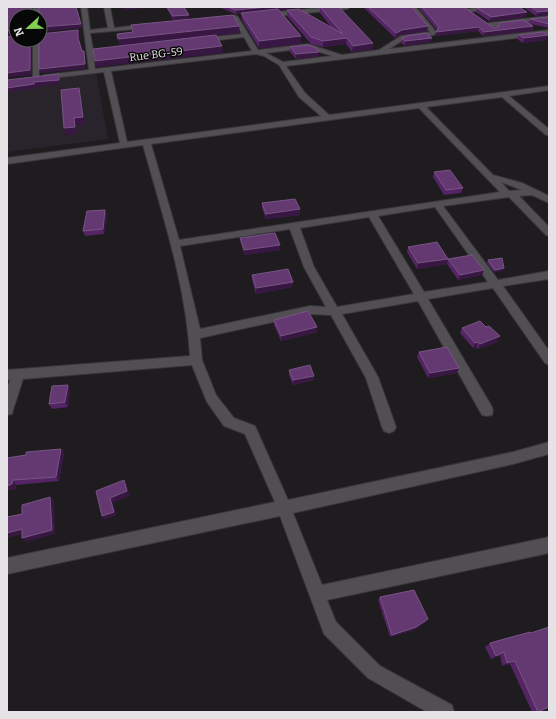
<svg xmlns="http://www.w3.org/2000/svg" width="556" height="719" viewBox="0 0 556 719" font-family="Bitter,serif">
	<style>
		.built { fill: #29242c }
		.lines { fill: none; stroke-linecap: round; stroke-linejoin: round }
		.minor-casing { stroke: #393739; stroke-width: 2 }
		.minor { fill: #514f53; fill-rule: evenodd }
		.wall { fill: #542465 }
		.shaded-wall { fill: #381843 }
		.building { fill: #643972; stroke: #785484 }
		.labels { text-anchor: middle; stroke-width: 3; stroke-linejoin: round; paint-order: stroke }
		.far-street-label { font-size: 11px; fill: #e5e3e5; stroke: #080708 }
	</style>
	<rect width="100%" height="100%" fill="#1e1c1f"/>
	<!-- built -->
	<path class="built" d="M96,73L108,139L7,152V83Z"/>
	<g class="lines">
		<!-- minor casing -->
		<g class="minor-casing">
			<path id="minor" d="M33,7H39V16H33Z
				M81,7H87L90,30L108,28L104,7H110L114,28L148,24L151,26L148,28L90,33L93,50L109,48L112,50L109,52L93,54L95,69L252,51L244,37L203,42L200,40L203,38L242,34L232,17L235,15L238,17L258,50L308,44L342,55L379,50L401,36L430,32L415,15L410,7H416L437,33L434,35L405,39L389,49L549,30V34L286,66L305,93L329,115L549,86V90L509,96L549,129V135H546L502,97L426,107L493,175L522,183L549,196V203L532,195L519,196L549,227V236L546,235L509,197L443,206L498,280L549,271V279L503,286L549,351V365L545,363L493,288L428,299L492,407L493,411L492,415L487,416L482,415L418,301L342,314L378,377L396,427L394,431L389,433L384,431L382,427L366,378L331,315L310,314L200,338L202,360L216,395L234,418L255,426L288,500L513,452L549,442V454L513,464L293,513L322,585L549,537V553L327,600L336,622L380,666L452,705L454,712H427L368,678L324,634L280,516L7,574V558L275,502L245,434L224,426L207,402L192,365L23,379L13,410L12,414L7,415V389L10,380H7V370L190,356C186,285 162,213 143,145L7,164V158L120,143L104,72L44,79L41,77L44,75L89,70ZM308,48L332,56L283,62L266,53ZM256,54L264,56L279,65L299,97L321,116L127,142L111,71ZM419,108L500,192L179,240L151,144ZM501,182L522,190L509,191ZM435,207L488,282L424,292L378,216ZM369,217L414,294L337,307L314,267L300,228ZM290,229L304,267L326,307L310,306L200,329L180,246Z
				M330,7H350L347,9L266,17L263,15L266,13Z
				M481,7H501L498,9L467,12L464,10Z
				M549,16V20L489,27L486,25L489,23Z
				M33,40H39V77L36,79L33,77Z"/>
		</g>
		<!-- minor -->
		<use href="#minor" class="minor"/>
	</g>
	<!-- wall -->
	<path class="wall" d="M166,7H184L189,15V19L173,20Z
		M218,7H289V9L279,10L301,44L259,48L242,20L241,13L236,14Z
		M320,7L373,43L372,49L352,52L346,44L323,47L311,44L287,16V10L332,28L320,13Z
		M363,7H412L415,11L428,26L427,31L401,35L395,38Z
		M418,7H464L494,28L498,26L499,23H528L530,19L549,17V28L531,24L533,26L532,31L483,36L478,31L435,36L437,30Z
		M526,7H549L536,16L526,9Z
		M477,8L526,17L489,21L476,12Z
		M519,35L546,40L523,43L517,39Z
		M402,39L431,42L405,46L401,43Z
		M290,47L319,52V56L296,59L290,52Z
		M434,172L463,188L461,193L444,195L433,177Z
		M262,203L300,215L266,219L262,208Z
		M105,210L107,215L104,234L85,236L83,231Z
		M240,238L280,250L245,255L241,243Z
		M408,247L448,259L484,270L482,275L458,280L447,264L417,269L407,252Z
		M488,260L504,268L502,271L494,272L487,263Z
		M252,275L293,282L292,287L256,294L252,280Z
		M274,320L317,327V332L281,341L274,325Z
		M486,327L500,336L497,342L478,349L476,347L473,348L460,333L462,328Z
		M419,352L459,368L457,373L428,378L417,357Z
		M289,370L314,380L293,385L289,375Z
		M70,390L68,407L52,409L49,404Z
		M61,449L64,453L59,481L16,485V489L7,490V458Z
		M380,597L426,622L414,630L390,637L378,600Z
		M530,632L549,707L537,712H532L510,664L502,666L500,655L491,659L485,647L490,643Z"/>
	<!-- shaded-wall -->
	<path class="shaded-wall" d="M31,7H32V16L31,13Z
		M124,7H156L124,10Z
		M267,7H289V9L236,14V10Z
		M549,11V15L536,16L538,12Z
		M527,12L526,17L489,21L491,17Z
		M189,15V19L173,20V16Z
		M81,24L82,28L40,32V27Z
		M239,26L240,33L120,46L118,39Z
		M428,26L427,31L401,35L395,38L396,33L402,30Z
		M533,26L532,31L483,36L484,32Z
		M479,27L478,31L435,36L436,32Z
		M16,30V34L7,35V31Z
		M78,30L79,34V42L78,38Z
		M548,35L546,40L523,43L524,38Z
		M301,36V44L259,48V41Z
		M347,38L346,44L323,47V41Z
		M432,38L431,42L405,46V41Z
		M30,40H32V75L7,77V73Z
		M373,43L372,49L352,52L353,46Z
		M222,46L223,53L96,67L95,61Z
		M84,51L85,55L86,69L40,73L39,69Z
		M319,52V56L296,59V54Z
		M59,74L60,78V84L36,87V89L7,92V88L34,82Z
		M79,88L80,95L85,124L76,125L77,134L67,135L64,128L74,118Z
		M300,209V215L266,219V214Z
		M105,210L107,215L104,234L103,229Z
		M280,245V250L245,255L244,250Z
		M448,259L447,264L417,269L418,263Z
		M504,268L502,271L494,272L495,270Z
		M484,270L482,275L458,280L460,275Z
		M293,282L292,287L256,294V288Z
		M317,327V332L281,341V336Z
		M500,336L497,342L478,349L480,344Z
		M478,342L476,347L473,348L475,343Z
		M459,368L457,373L428,378L430,373Z
		M314,376V380L293,385V380Z
		M68,385L70,390L68,407L65,402Z
		M61,449L64,453L59,481L56,477Z
		M13,480L16,485V489L7,490V486Z
		M124,480L126,484L130,496L113,502L116,515L104,520L102,516L110,498Z
		M50,497L54,501L55,534L26,542L22,538Z
		M22,529L26,533L7,538V533Z
		M428,619L426,622L414,630L390,637L392,635Z
		M504,652L500,655L491,659L496,656Z
		M515,661L510,664L502,666L507,663Z"/>
	<!-- building -->
	<path class="building" d="M7,7H31V13H39V7H76L81,24L40,27V16H16V40H30V70L7,73V37L16,36V30L7,31Z
		M167,7H184L189,15L173,16Z
		M228,7H267L236,10Z
		M320,7H339L373,43L353,46L347,38L323,41L311,37L287,10L299,9L343,34Z
		M368,7H412L415,11L428,26L402,30L396,33Z
		M422,7H464L494,28L499,26V23L523,20L533,26L484,32L479,27L436,32L439,27Z
		M487,7H519L527,12L491,17L477,8Z
		M531,7H549V11L538,12Z
		M278,9L301,36L259,41L241,13Z
		M233,15L239,26L118,39L117,34L133,32L131,25Z
		M549,17V24L530,19Z
		M78,30V38L82,51H84L85,64L39,69V40H40V34Z
		M543,32L548,35L524,38L519,35Z
		M426,33L432,38L405,41L402,39L406,36Z
		M216,35L222,46L95,61L93,49Z
		M308,45L316,48L319,52L296,54L290,47Z
		M59,74V80L34,82V84L7,88V80Z
		M79,88L83,117L74,118L75,127L64,128L61,90Z
		M450,170L463,188L446,190L434,172Z
		M295,199L300,209L266,214L262,203Z
		M105,210L103,229L83,231L87,211Z
		M275,233L280,245L244,250L240,238Z
		M437,242L448,259L418,263L408,247Z
		M472,255L484,270L460,275L448,259Z
		M502,258L504,268L495,270L488,260Z
		M288,269L293,282L256,288L252,275Z
		M308,311L317,327L281,336L274,320Z
		M480,321L486,327L489,326L500,336L480,344L478,342L475,343L462,328Z
		M447,347L459,368L430,373L419,352Z
		M310,365L314,376L293,380L289,370Z
		M68,385L65,402L49,404L52,386Z
		M61,449L56,477L13,480L12,484L7,486V458L26,455V452Z
		M124,480L127,491L110,498L114,512L102,516L96,491Z
		M50,497L52,530L22,538V529L7,533V517L22,514V505Z
		M414,590L428,619L416,627L392,635L380,597Z
		M549,627V707L538,712L515,661L507,663L504,652L496,656L490,643L530,632L531,633Z"/>
	<g class="labels">
		<!-- far-street labels -->
		<g class="far-street-label">
			<text transform="translate(156 54) rotate(-7)" y="4">Rue BG-59</text>
		</g>
	</g>
	<!-- border -->
	<rect width="556" height="719" fill="none" stroke="#e5e3e5" stroke-width="16"/>
	<!-- north arrow -->
	<g transform="translate(28 28) rotate(248)"><circle r="19" fill="#080708" stroke="#605f60"/>
	<path d="M0-3L7 15L0 10L-7 15Z" fill="#81d050"/>
	<text y="-6" font-size="11" font-weight="bold" text-anchor="middle" fill="#e5e3e5">N</text>
	</g>
</svg>
